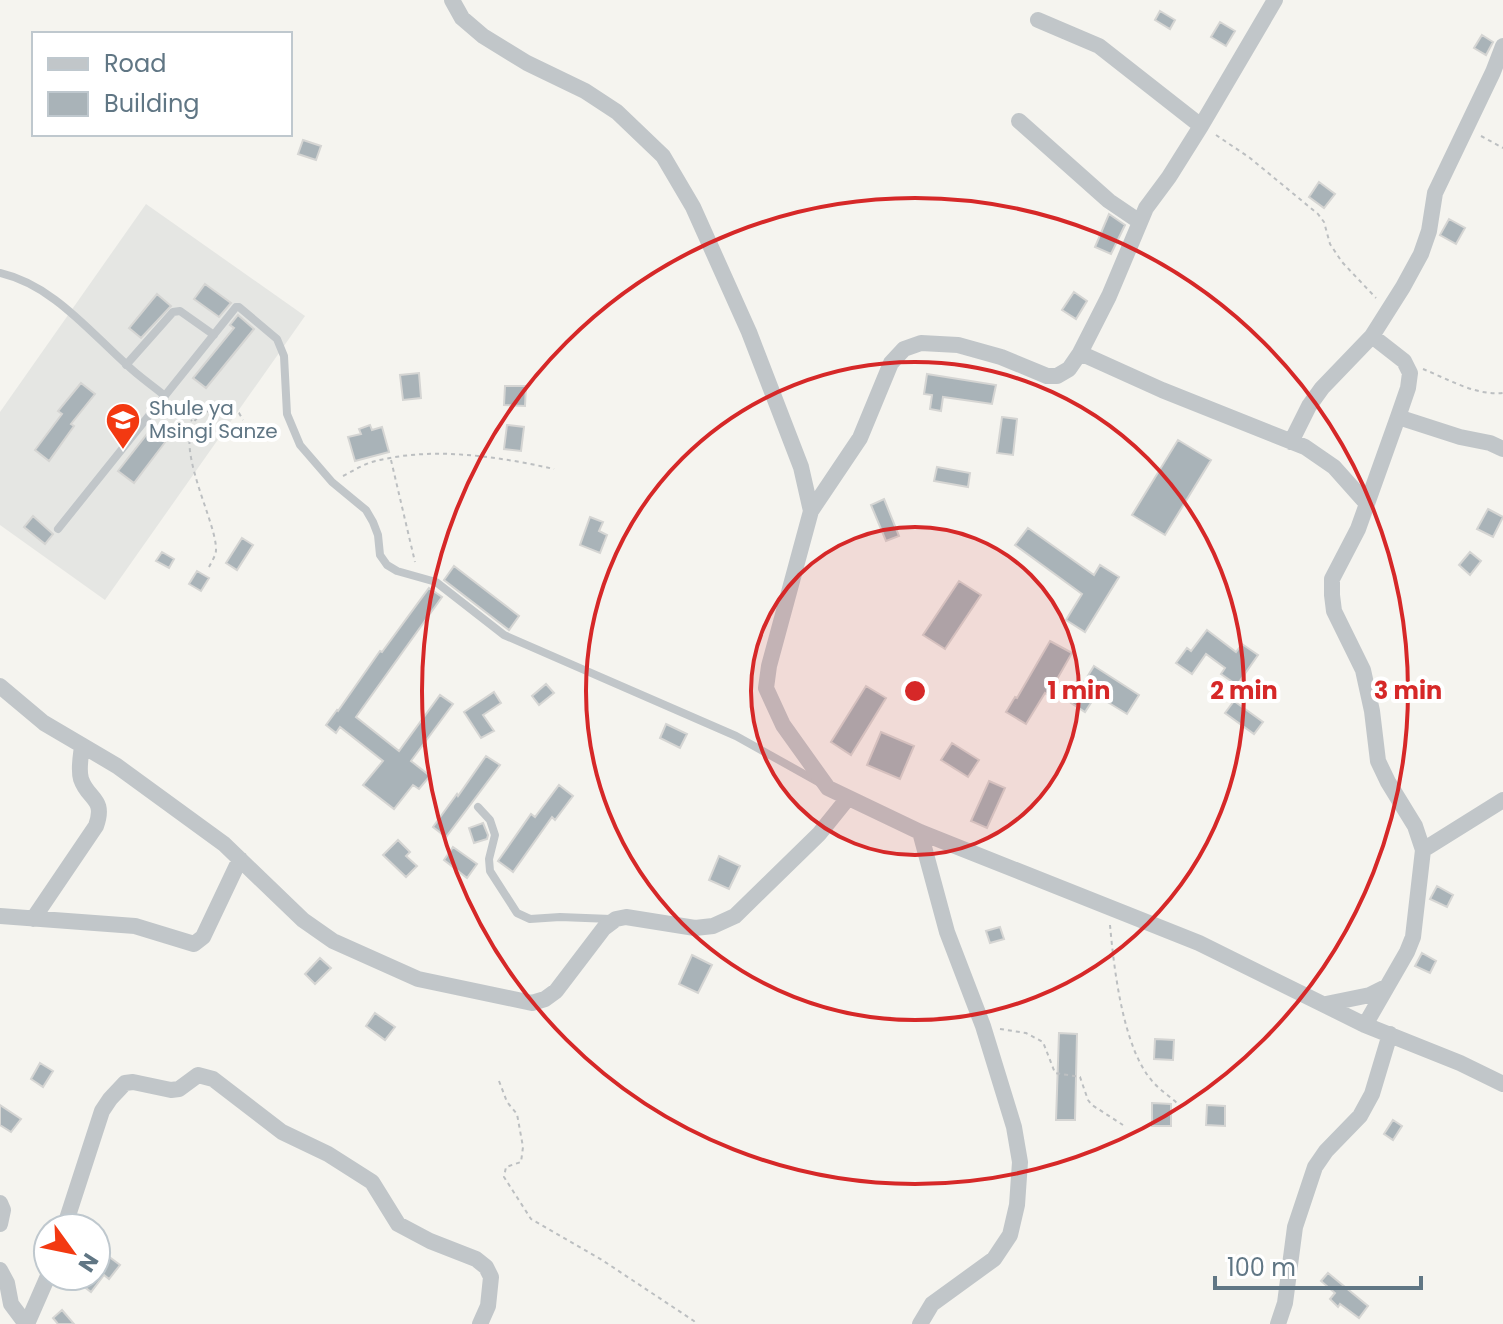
<svg xmlns="http://www.w3.org/2000/svg" width="1503" height="1324" viewBox="0 0 1503 1324" font-family="Poppins,sans-serif">
	<style>
		.built { fill: #e5e6e3 }
		.building { fill: #a9b3b8; stroke: #d5d5d3; stroke-width: 2 }
		.lines { fill: none; stroke-linecap: round; stroke-linejoin: round }
		.path { stroke: #bcbfc1; stroke-width: 2; stroke-dasharray: 4 4; stroke-linecap: butt }
		.service { stroke: #c1c6c9; stroke-width: 8 }
		.minor { stroke: #c1c6c9; stroke-width: 16 }
		.ring { fill: none; stroke: #d62828; stroke-width: 4 }
		.labels { text-anchor: middle; stroke-width: 8; stroke-linejoin: round; paint-order: stroke }
		.poi-label { font-size: 20px; fill: #607684; stroke: #fff; text-anchor: start }
		.centre { fill: #d62828; stroke: #fff; stroke-width: 4 }
		.ring-label { font-size: 24px; text-anchor: middle; font-weight: bold; fill: #d62828; stroke: #fff; stroke-width: 8; stroke-linejoin: round; paint-order: stroke }
	</style>
	<rect width="100%" height="100%" fill="#f5f4ef"/>
	<!-- built -->
	<path class="built" d="M146,204L305,316L105,600L0,525V412Z"/>
	<!-- building -->
	<path class="building" d="M1160,11L1175,20L1170,29L1155,20Z
		M1220,22L1235,31L1226,46L1211,37Z
		M1482,35L1493,42L1486,55L1474,48Z
		M303,140L321,146L316,160L298,154Z
		M1319,182L1335,194L1324,208L1309,197Z
		M1109,214L1125,225L1111,254L1095,247Z
		M1449,219L1465,228L1456,244L1440,235Z
		M205,284L231,303L219,317L194,299Z
		M1074,292L1087,301L1076,319L1062,310Z
		M157,294L171,306L141,338L129,328Z
		M238,315L254,329L206,388L193,378L234,328L230,325Z
		M419,373L421,398L403,400L400,375Z
		M927,374L996,385L992,404L943,397L941,411L930,409L932,395L924,394Z
		M81,383L95,394L71,424L74,426L49,461L35,450L62,414L58,411Z
		M505,386H526L525,406L504,405Z
		M1002,417L1017,419L1013,455L997,453Z
		M370,425L372,430L382,427L389,452L355,461L348,437L361,434L359,429Z
		M507,425L524,427L521,451L504,449Z
		M151,429L166,441L134,483L118,471Z
		M1178,440L1211,460L1165,535L1132,515Z
		M937,467L970,473L968,487L934,481Z
		M884,499L899,536L886,541L871,505Z
		M1488,509L1503,517L1493,537L1477,529Z
		M33,516L53,534L45,544L24,527Z
		M590,517L603,522L599,531L607,535L600,553L580,545Z
		M1028,528L1094,575L1100,565L1119,577L1085,632L1066,620L1082,594L1015,545Z
		M242,538L253,545L237,570L226,563Z
		M162,552L174,559L169,568L156,561Z
		M1470,552L1481,561L1470,575L1459,565Z
		M454,566L519,616L509,630L444,580Z
		M197,571L209,578L201,591L189,584Z
		M959,581L981,595L945,649L923,635Z
		M429,588L442,597L356,717L399,751L440,695L453,704L411,761L430,776L419,789L413,785L394,809L363,785L383,761L340,727L336,733L326,725L337,710L338,711L380,651L382,652Z
		M1207,630L1236,652L1242,644L1258,655L1237,685L1221,674L1225,668L1206,654L1192,674L1176,663L1187,648L1191,651Z
		M1050,641L1072,653L1048,695L1045,693L1026,724L1006,712L1015,697L1017,698Z
		M1094,666L1139,695L1127,714L1096,695L1085,712L1071,703Z
		M546,684L554,693L539,705L532,696Z
		M866,686L886,698L851,755L831,742Z
		M494,692L501,703L483,715L494,731L481,738L464,712Z
		M1234,701L1263,722L1254,734L1225,713Z
		M666,724L687,734L680,748L660,738Z
		M881,732L914,746L900,779L867,765Z
		M952,743L979,760L968,777L941,760Z
		M486,756L500,765L446,837L433,827L457,794L458,796Z
		M989,781L1005,788L987,828L971,821Z
		M559,785L573,796L555,820L552,817L513,872L498,861L531,814L535,817Z
		M483,823L488,835L487,839L474,843L469,828Z
		M398,840L410,852L406,856L417,866L406,877L383,855Z
		M453,847L477,864L467,878L444,860Z
		M719,856L740,866L729,889L709,880Z
		M1437,886L1453,895L1447,907L1430,899Z
		M1000,927L1004,939L990,943L986,931Z
		M1422,953L1436,961L1430,973L1415,966Z
		M692,955L712,965L698,993L679,984Z
		M320,958L331,968L315,984L305,974Z
		M375,1013L395,1027L385,1040L366,1026Z
		M1059,1033L1077,1034L1075,1120H1056Z
		M1155,1039L1174,1040L1173,1060L1154,1059Z
		M40,1063L53,1071L43,1087L31,1079Z
		M1152,1103L1171,1104V1126H1152Z
		M0,1105L21,1119L11,1132L0,1125Z
		M1207,1105L1225,1106V1126L1206,1125Z
		M1393,1120L1402,1126L1393,1140L1384,1134Z
		M104,1253L120,1265L109,1279L104,1275L91,1292L82,1285L89,1276H96V1263Z
		M1328,1273L1368,1306L1359,1318L1340,1304L1338,1307L1330,1299L1335,1293L1321,1281Z
		M62,1310L74,1324H58L53,1318Z"/>
	<g class="lines">
		<!-- path -->
		<path class="path" d="M1216,135L1250,158L1318,214L1324,222L1330,244L1342,262L1376,298
			M1481,136L1503,148
			M1423,369C1448,379 1476,396 1503,393
			M174,403L192,421
			M391,460L415,562
			M343,476C353,471 362,465 372,462C430,446 496,456 554,469
			M209,567C212,561 216,555 216,550C217,517 157,419 214,410C222,409 231,412 239,413L243,420
			M1110,925C1114,969 1123,1049 1153,1082C1160,1090 1169,1096 1177,1103
			M1000,1029L1026,1033L1043,1042L1055,1073L1080,1077L1088,1100L1092,1105L1123,1125
			M499,1081L507,1102L517,1114L523,1147L521,1162L506,1167L504,1177L531,1219L602,1260L694,1321L695,1324"/>
		<!-- service -->
		<path class="service" d="M0,273C52,285 88,330 126,364C138,376 152,385 165,396
			M126,365L173,312L180,311L214,335
			M58,529L236,307H239L277,339L284,356L287,414L300,445L332,482L366,510L373,522L378,535L380,555L387,565L397,571L436,582L504,635L736,736L820,783
			M478,807L490,820L495,835L489,859L490,871L517,913L530,919L560,917L611,919"/>
		<!-- minor -->
		<path class="minor" d="M452,0L462,18L483,36L527,63L585,91L617,112L663,156L693,207L749,332L801,467L811,511L769,666L766,688L783,725L828,788L920,832L1199,943L1365,1025L1460,1063L1503,1084
			M1038,20L1099,46L1201,126
			M1019,121L1109,201L1140,222
			M1080,353L1162,390L1305,447L1334,467L1367,504
			M1398,417L1460,437L1490,443L1503,449
			M1291,442L1309,406L1322,388L1372,336L1403,287L1421,254L1429,231L1435,193L1493,72L1503,46
			M811,511L860,438L891,363L904,349L921,343L958,345L1001,357L1047,376H1057L1069,369L1080,353L1109,296L1146,208L1169,177L1201,126L1275,0
			M0,686L44,723L117,766L224,844L303,920L333,941L418,979L532,1003L545,999L556,991L604,928L616,919L626,917L695,928L713,926L735,916L819,834L848,798
			M1423,850L1503,800
			M0,916L135,926L194,944L203,937L240,859
			M33,919L96,826C106,798 88,800 81,779C78,769 81,756 82,746
			M1326,1004L1370,995L1386,987
			M1365,1025L1407,952L1413,937L1423,850L1415,826L1388,782L1378,761L1372,711L1363,670L1334,611L1332,595V579L1358,529L1398,417L1408,388L1410,373L1404,361L1372,336
			M0,1203L3,1210L0,1224
			M64,1228L102,1111L110,1099L125,1083L133,1082L171,1090L179,1089L198,1075L213,1079L282,1132L328,1154L372,1182L398,1224L430,1241L476,1259L486,1267L491,1277L488,1306L480,1324
			M0,1270L7,1283L11,1304L26,1324
			M27,1324L48,1276
			M920,1324L932,1304L994,1259L1010,1235L1017,1205L1020,1162L1014,1127L983,1026L947,932L920,832
			M1278,1324L1285,1303L1295,1227L1315,1167L1326,1151L1360,1116L1372,1094L1390,1034"/>
	</g>
	<!-- distance rings -->
	<circle cx="915" cy="691" r="164" fill="#d62828" fill-opacity=".12"/>
	<g class="ring">
		<circle cx="915" cy="691" r="164"/>
		<circle cx="915" cy="691" r="329"/>
		<circle cx="915" cy="691" r="493"/>
	</g>
	<!-- icons -->
	<defs>
		<g id="school-pin" transform="scale(1.8)"><path d="M0 17L-7.5 6A9.5 9.5 0 1 1 7.5 6Z" fill="#f33911" stroke="#fff"/><path d="M0-5L7-2L0 1L-7-2ZM-4 1L0 2.5L4 1V4Q0 6-4 4Z" fill="#fff"/></g>
	</defs>
	<g fill-rule="evenodd">
		<use href="#school-pin" x="123" y="420"/>
	</g>
	<g class="labels">
		<!-- poi labels -->
		<g class="poi-label">
			<text x="149" y="415">Shule ya<tspan x="149" dy="23">Msingi Sanze</tspan></text>
		</g>
	</g>
	<circle cx="915" cy="691" r="12" class="centre"/>
	<g class="ring-label">
		<text x="1079" y="699">1 min</text>
		<text x="1244" y="699">2 min</text>
		<text x="1408" y="699">3 min</text>
	</g>
	<!-- legend -->
	<rect x="32" y="32" width="260" height="104" fill="#ffffff" stroke="#bfc8ce" stroke-width="2"/>
	<rect x="48" y="58" width="40" height="12" fill="#c1c6c9" stroke="#bfc8ce" stroke-width="2"/>
	<text x="104" y="72" font-size="24" fill="#607684">Road</text>
	<rect x="48" y="92" width="40" height="24" fill="#a9b3b8" stroke="#bfc8ce" stroke-width="2"/>
	<text x="104" y="112" font-size="24" fill="#607684">Building</text>
	<!-- north arrow -->
	<g transform="translate(72 1252) rotate(123)"><circle r="38" fill="#ffffff" stroke="#bfc8ce" stroke-width="2"/>
	<path d="M0-6L14 30L0 20L-14 30Z" fill="#f33911"/>
	<text y="-12" font-size="22" font-weight="bold" text-anchor="middle" fill="#607684">N</text>
	</g>
	<!-- scale -->
	<path d="M1215 1276v12h206v-12" fill="none" stroke="#607684" stroke-width="4"/>
	<text x="1227" y="1276" font-size="24" fill="#607684" stroke="#ffffff" stroke-width="6" paint-order="stroke">100 m</text>
</svg>
